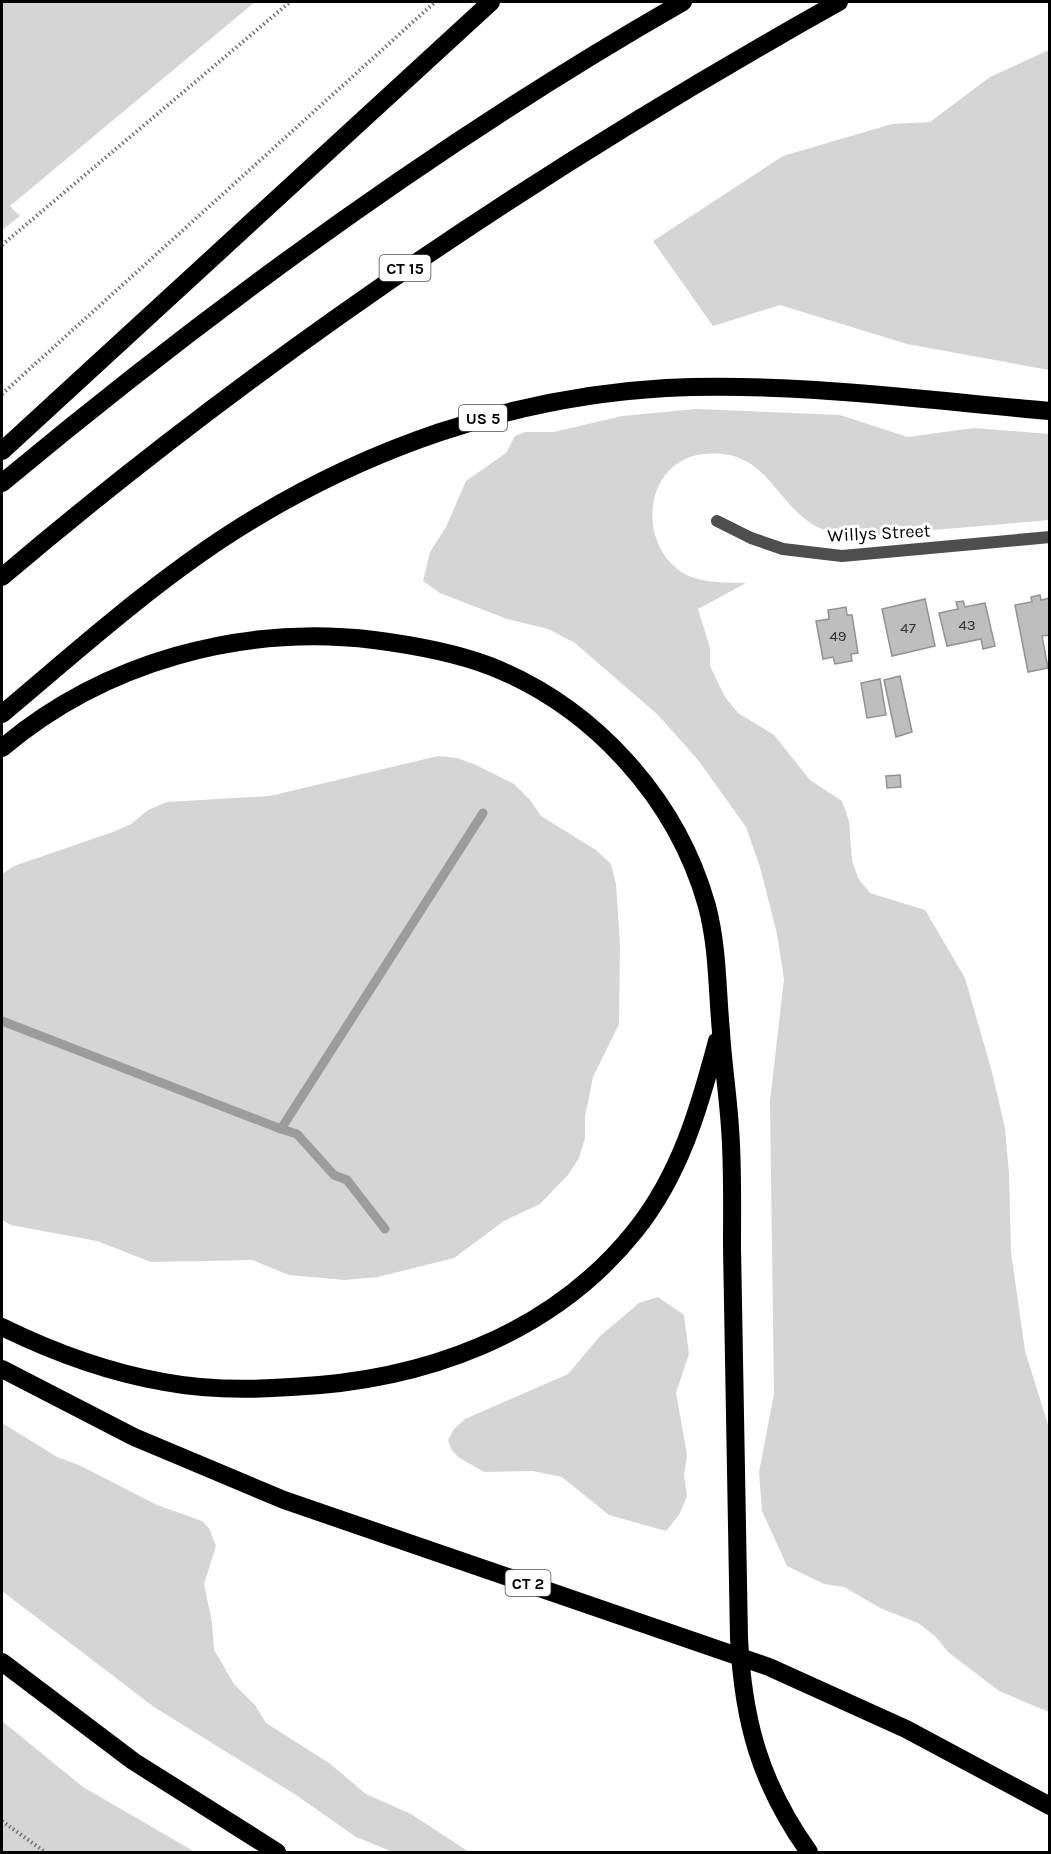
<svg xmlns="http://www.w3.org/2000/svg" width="1051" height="1854" viewBox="0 0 1051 1854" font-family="Karla,sans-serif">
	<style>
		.green { fill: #d5d5d5 }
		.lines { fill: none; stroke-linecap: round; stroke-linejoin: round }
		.stream { stroke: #9c9c9c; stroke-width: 9 }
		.building { fill: #bebebe; stroke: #929292; stroke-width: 1.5 }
		.path { stroke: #707070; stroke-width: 4; stroke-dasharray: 1.5 3; stroke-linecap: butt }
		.minor { stroke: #4e4e4e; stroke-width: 12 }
		.motorway { stroke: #000; stroke-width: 18 }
		.labels { text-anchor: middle; stroke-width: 6; stroke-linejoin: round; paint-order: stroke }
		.number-label { font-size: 15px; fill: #303030 }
		.shield { fill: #fff; stroke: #4c4c4c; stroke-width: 1.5 }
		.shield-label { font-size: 16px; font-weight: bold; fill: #000 }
		.street-label { font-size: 18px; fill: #000; stroke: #fff }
	</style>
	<rect width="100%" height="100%" fill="#fff"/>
	<!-- green -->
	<path class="green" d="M2,2H255L10,206L20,216L2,230Z
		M1049,50V370L907,344L780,305L713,326L653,241L783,156L892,124L930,122L990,77Z
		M696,409L840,415L908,437L974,428L1049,434V520C1003,524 956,528 909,532C887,534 859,539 837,534C775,521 776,446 704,454C645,460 636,540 680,571C698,584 725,582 746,583L698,609L710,648V666L725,697L738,713L774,735L810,780L842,801L849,821L852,860L858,878L870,893L925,910L965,978L992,1072L1005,1128L1009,1174L1011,1252L1025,1351L1049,1428V1712L999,1691L948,1652L935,1636L918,1623L880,1608L844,1587L824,1584L787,1566L762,1511L759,1472L774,1394L770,1101L784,979L777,934L760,867L746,827L698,760L658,715L575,643L548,629L507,619L440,593L423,581L430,552L446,527L466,481L506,453L515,436L525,432H554L622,416Z
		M438,756L457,758L476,765L514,784L530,800L541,816L596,850L611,864L616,884L620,945L619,1024L593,1077L585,1117V1138L579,1158L568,1175L540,1204L504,1221L454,1258L378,1277L345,1280L289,1275L252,1260L151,1262L97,1241L11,1225L2,1220V874L14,866L113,832L131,824L148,810L167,802L270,796Z
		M658,1297L684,1315L689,1354L676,1393L687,1455L684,1475L687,1496L679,1515L666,1531L609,1515L562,1477L533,1471L484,1472L458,1457L451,1449L448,1440L454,1429L465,1419L568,1374L600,1336L639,1303Z
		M2,1423L57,1457L79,1465L157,1505L202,1521L209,1528L216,1546L204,1584L212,1622L214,1650L234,1684L255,1705L266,1723L329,1763L366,1794L411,1814L469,1852H393L356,1837L296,1795L154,1707L2,1591Z
		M2,1721L83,1787L195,1852H2Z"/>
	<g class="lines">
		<!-- stream -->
		<path class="stream" d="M2,1021L281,1129L483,813
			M281,1129L297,1134L334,1175L347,1180L385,1229"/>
	</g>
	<!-- building -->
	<path class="building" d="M1040,595L1041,600L1050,598V635L1042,636L1048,668L1028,672L1015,605L1032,602L1031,597Z
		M925,599L935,646L892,656L882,609Z
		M963,601L965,607L985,603L995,646L983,649L981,639L947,646L939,613L958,609L956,602Z
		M846,607L847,615H852L858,653L851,654L852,661L835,664L833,657L823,659L816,621L829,619L828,610Z
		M900,676L912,732L896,737L884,680Z
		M880,679L886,715L867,718L861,683Z
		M900,775L901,787L887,788L886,776Z"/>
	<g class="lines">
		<!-- path -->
		<path class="path" d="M2,245L290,2
			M2,394L435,2
			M2,1821L45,1852"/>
		<!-- minor -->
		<path class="minor" d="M717,521L751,538L783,549L842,556L1050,537"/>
		<!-- motorway -->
		<path class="motorway" d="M2,451L491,2
			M2,483C215,306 442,140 683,2
			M2,577C261,357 542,168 839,2
			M2,714C76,652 149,586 231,533C362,449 510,397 666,388C794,382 923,400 1050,411
			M2,748C104,662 241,624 374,640C413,645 453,652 490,666C594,707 677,799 707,906C718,948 717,989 721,1032C723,1064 728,1096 730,1128C733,1167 732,1207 732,1247C734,1377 737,1508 739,1638C743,1721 760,1783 809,1852
			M2,1327C53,1352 107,1372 164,1382C206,1390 249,1390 291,1387C422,1381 551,1336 635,1231C680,1175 699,1109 717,1041
			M2,1369L134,1437L284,1500L769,1667L906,1729L1050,1806
			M2,1662L133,1761L277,1852"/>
	</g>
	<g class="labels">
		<!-- number labels -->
		<g class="number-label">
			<text x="967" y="630">43</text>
			<text x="908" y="633">47</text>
			<text x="838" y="641">49</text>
		</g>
		<!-- shield labels -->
		<g class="shield">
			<rect x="379.5" y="255" width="51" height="26" rx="4.5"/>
			<rect x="459" y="405" width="48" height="26" rx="4.5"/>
			<rect x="505.5" y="1570" width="45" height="26" rx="4.5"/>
		</g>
		<g class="shield-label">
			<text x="405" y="274">CT 15</text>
			<text x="483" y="424">US 5</text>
			<text x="528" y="1589">CT 2</text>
		</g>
		<!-- street labels -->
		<g class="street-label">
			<text transform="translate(879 533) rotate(-3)" y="6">Willys Street</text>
		</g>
	</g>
	<!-- border -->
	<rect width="1051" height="1854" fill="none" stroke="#000000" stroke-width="6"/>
</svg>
